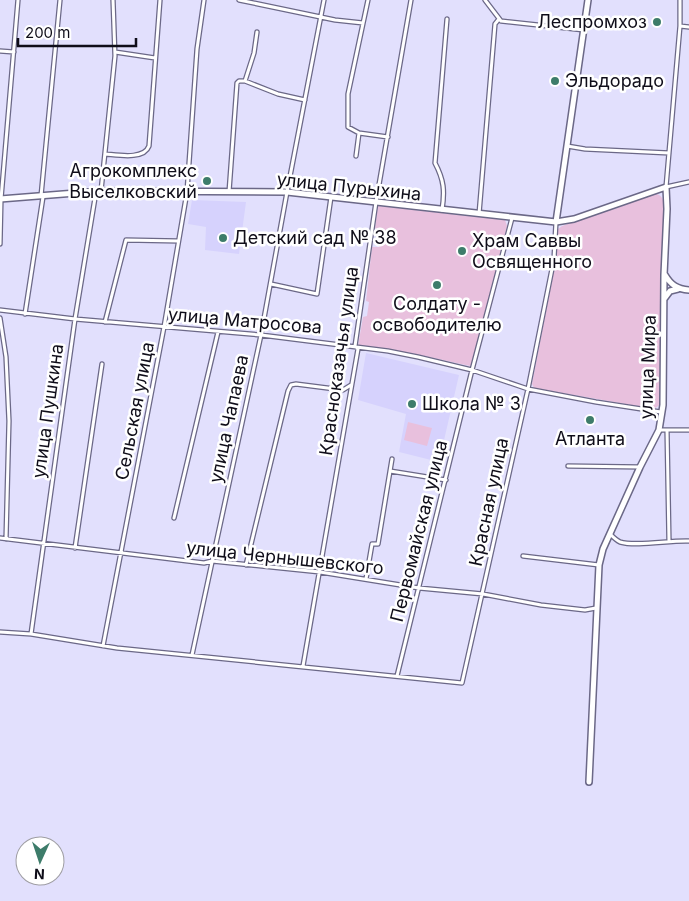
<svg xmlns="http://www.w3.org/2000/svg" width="689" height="901" viewBox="0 0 689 901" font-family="Inter,sans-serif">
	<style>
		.built { fill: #d6d2fd }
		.green { fill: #e8c0dd }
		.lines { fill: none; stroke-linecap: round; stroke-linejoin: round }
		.street-casing { stroke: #6b6887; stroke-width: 5.5 }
		.secondary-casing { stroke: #6b6887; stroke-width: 8 }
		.street { stroke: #fff; stroke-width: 3 }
		.secondary { stroke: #fff; stroke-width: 5 }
		.poi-dot { fill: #3d7c6a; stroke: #fff; stroke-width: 2 }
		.labels { text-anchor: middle; stroke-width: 5; stroke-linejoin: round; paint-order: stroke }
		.poi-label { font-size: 18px; fill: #0f0d19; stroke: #fff; text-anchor: start }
		.street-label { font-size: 18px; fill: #0f0d19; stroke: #fff }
	</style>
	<rect width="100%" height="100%" fill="#e2e0fd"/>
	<!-- built -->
	<path class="built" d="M192,200L246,202L239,254L205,250L206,227L188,224Z
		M366,353L459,375L439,462L399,452L406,414L358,400Z"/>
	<!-- green -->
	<path class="green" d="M652,194C660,193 663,197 664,205L661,404L654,409L534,388L532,384L556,259L558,229L562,226L604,211L615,209Z
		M378,206L505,220L507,226L472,364L470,366L411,353L358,346L363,317L367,316L369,302L366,301L372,247H379L381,231L375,228Z
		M408,422L432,428L427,446L404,440Z"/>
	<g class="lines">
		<!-- street casing -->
		<g class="street-casing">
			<path id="street" d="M239,0L335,20L363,23
				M485,0L501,21L584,30
				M680,0V26L666,187L689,182
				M680,26L689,27
				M0,51L14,52
				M115,52L155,58
				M245,81L278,94L305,100
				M359,133L388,137
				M567,146L585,149L669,153
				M105,154C118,155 144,160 149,146L160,0
				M356,156L359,133L348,127V94L368,0
				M101,191L115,56L113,0
				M229,192L237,83L239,81H245L254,53L257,32
				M41,196L60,0
				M442,210C445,191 444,180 435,163L447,19
				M479,214L495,24L499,19
				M0,244L1,199L18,0
				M271,284L317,294L331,197
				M0,310L75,319L261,335L388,351L418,357L472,370L528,389L596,402L661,412
				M25,314L43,197
				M0,318L6,357L9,421L6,539
				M105,322L126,240L178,241
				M659,430H689
				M667,430L669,541
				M568,466L640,467
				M390,471L446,480
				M174,518L218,332
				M610,534C613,537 616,540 620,542C637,547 670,540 689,541
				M0,538L204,563L212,561L320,572L419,588L483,594L541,605L585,610L596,608
				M75,548L102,364
				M523,556L599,565
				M246,565L288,391L291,385L296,384L343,390L351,385
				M366,579L372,544H378L392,459
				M0,632L31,634L117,648L462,683L528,389L554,259L556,222
				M31,634L75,319L96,192
				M103,646L164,327L187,192L197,49L204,0
				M192,655L261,335L287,192L324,0
				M303,666L358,349L355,346L376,202L411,0
				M397,676L472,370L512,218"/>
		</g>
		<!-- secondary casing -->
		<g class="secondary-casing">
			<path id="secondary" d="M0,199L101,191L287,192L556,222L574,219L666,187L667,209L664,275L663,405L659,430L640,467L603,549L599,565L589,782
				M556,222L588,0
				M665,275C671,285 677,289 689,290
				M664,299L670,291L678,289"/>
		</g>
		<!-- street -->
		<use href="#street" class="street"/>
		<!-- secondary -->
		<use href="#secondary" class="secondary"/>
	</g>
	<!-- markers -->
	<g class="poi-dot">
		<circle cx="657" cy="22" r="5"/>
		<circle cx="555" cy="81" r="5"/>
		<circle cx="207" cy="181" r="5"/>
		<circle cx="223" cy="238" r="5"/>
		<circle cx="462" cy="251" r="5"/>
		<circle cx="437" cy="285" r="5"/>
		<circle cx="412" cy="404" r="5"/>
		<circle cx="590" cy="420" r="5"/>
	</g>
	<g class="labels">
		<!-- poi labels -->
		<g class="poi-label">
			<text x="647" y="28" text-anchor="end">Леспромхоз</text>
			<text x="565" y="87">Эльдорадо</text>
			<text x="197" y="177" text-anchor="end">Агрокомплекс<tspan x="197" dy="21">Выселковский</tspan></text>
			<text x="233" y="244">Детский сад № 38</text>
			<text x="472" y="247">Храм Саввы<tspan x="472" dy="21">Освященного</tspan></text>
			<text x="437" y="310" text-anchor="middle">Солдату -<tspan x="437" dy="21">освободителю</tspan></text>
			<text x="422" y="410">Школа № 3</text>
			<text x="590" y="445" text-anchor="middle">Атланта</text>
		</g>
		<!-- street labels -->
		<g class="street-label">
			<text transform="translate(349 187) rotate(6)" y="6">улица Пурыхина</text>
			<text transform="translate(245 321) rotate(5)" y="6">улица Матросова</text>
			<text transform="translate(339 361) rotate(-82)" y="6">Красноказачья улица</text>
			<text transform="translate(648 367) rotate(-88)" y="6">улица Мира</text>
			<text transform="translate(48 411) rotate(-82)" y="6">улица Пушкина</text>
			<text transform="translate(135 411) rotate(-79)" y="6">Сельская улица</text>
			<text transform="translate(229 419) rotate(-78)" y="6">улица Чапаева</text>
			<text transform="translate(489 502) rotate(-78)" y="6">Красная улица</text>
			<text transform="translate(419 531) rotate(-76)" y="6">Первомайская улица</text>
			<text transform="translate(285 558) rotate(6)" y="6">улица Чернышевского</text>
		</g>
	</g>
	<!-- north arrow -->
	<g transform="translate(40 861) rotate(183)"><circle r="24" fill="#ffffff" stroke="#9f9ea3"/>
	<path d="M0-4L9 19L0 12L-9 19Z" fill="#3d7c6a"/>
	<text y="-8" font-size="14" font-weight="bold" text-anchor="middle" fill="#0f0d19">N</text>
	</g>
	<!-- scale -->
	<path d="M18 38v8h118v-8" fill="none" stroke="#0f0d19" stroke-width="2.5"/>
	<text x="25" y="38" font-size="15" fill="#0f0d19" stroke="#ffffff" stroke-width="4" paint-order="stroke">200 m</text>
</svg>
